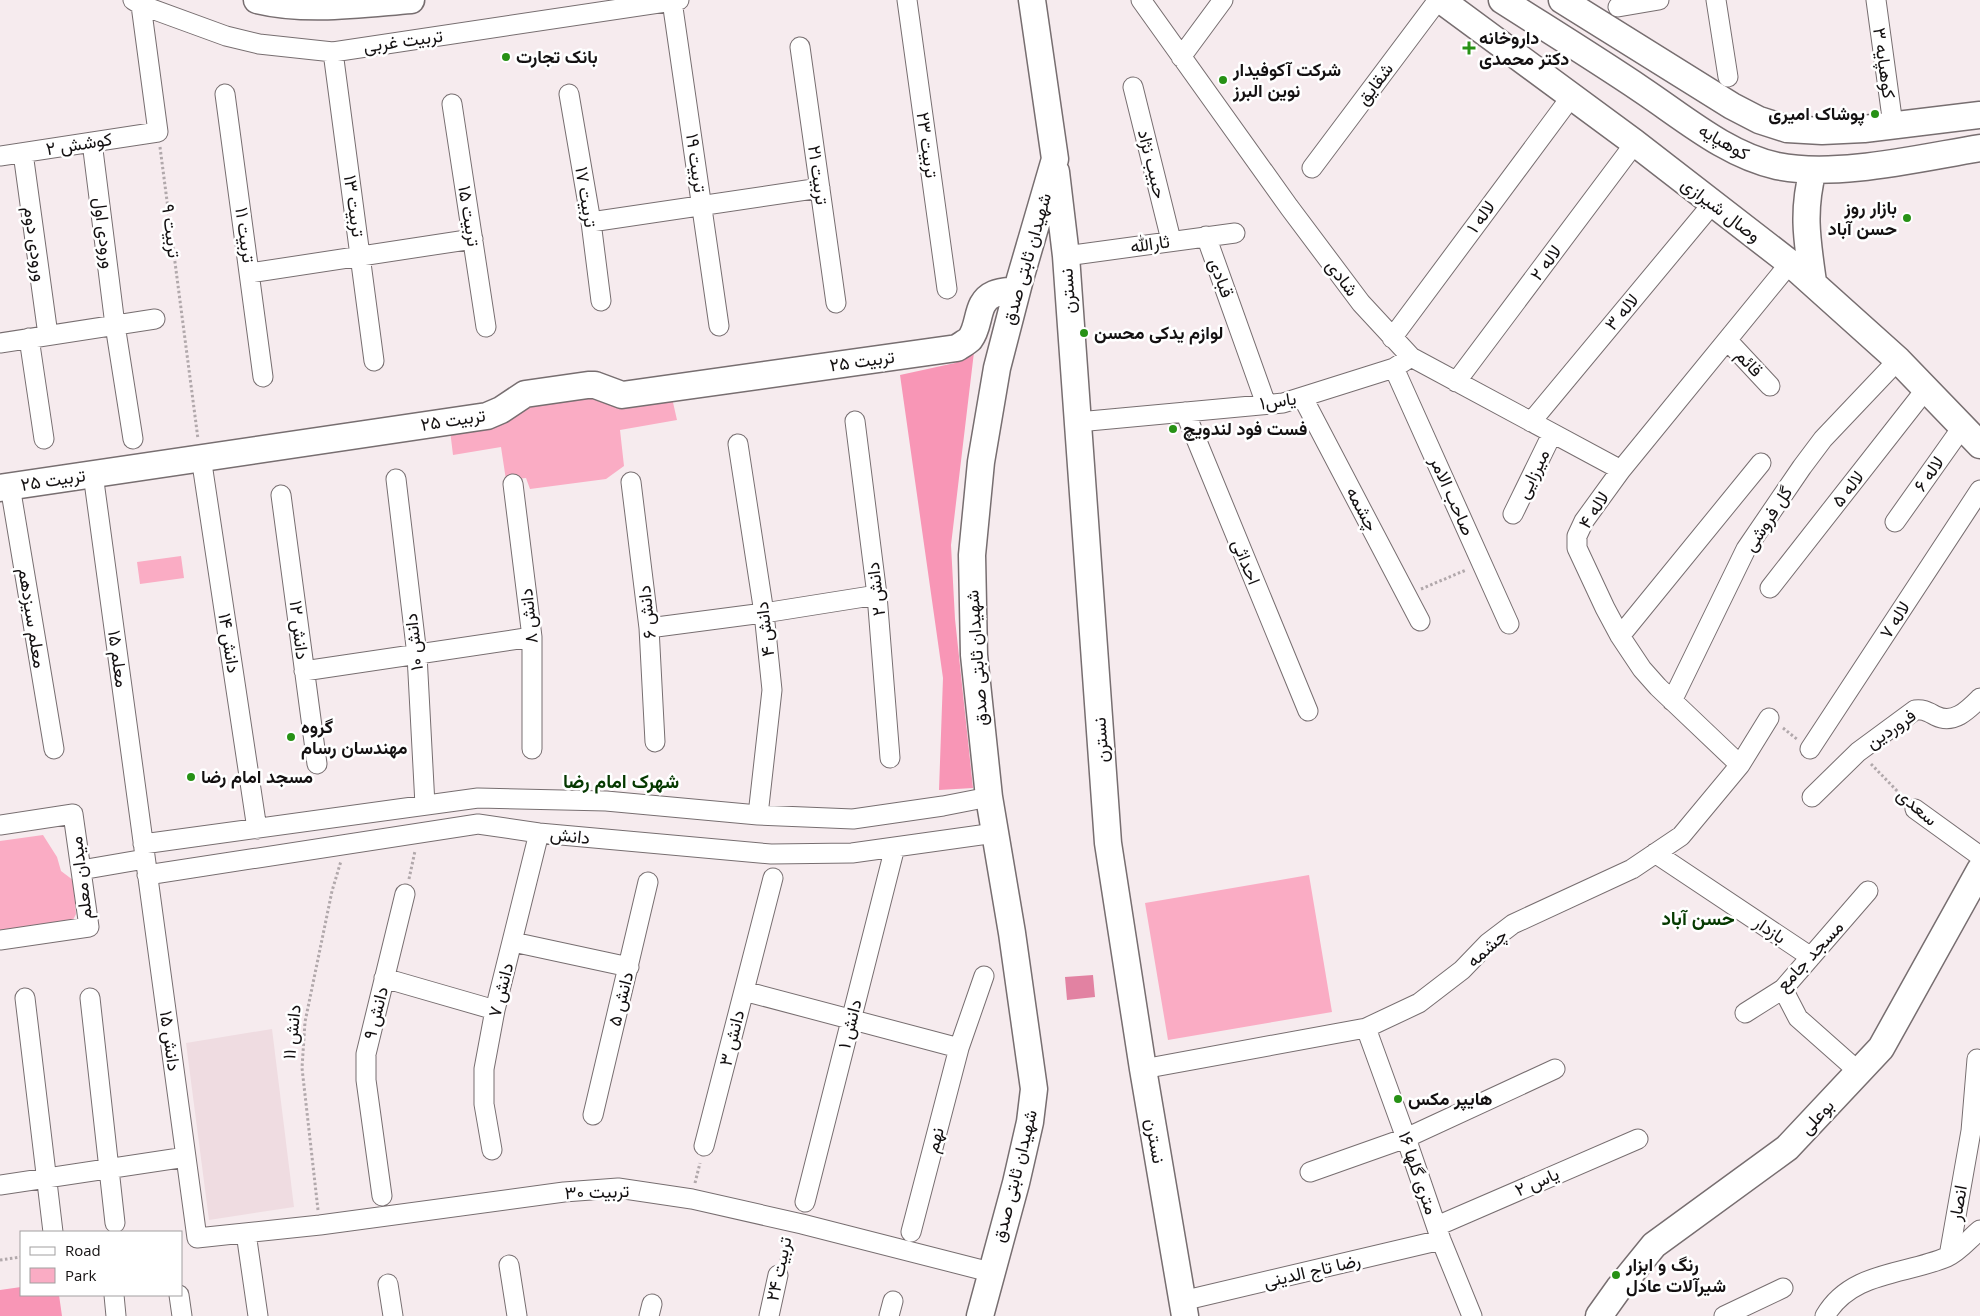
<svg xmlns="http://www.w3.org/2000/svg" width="1980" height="1316" viewBox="0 0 1980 1316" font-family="'Open Sans',Vazirmatn,sans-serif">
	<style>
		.built { fill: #efdce1 }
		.green { fill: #faacc4 }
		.forest { fill: #f896b6 }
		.water { fill: #e282a2 }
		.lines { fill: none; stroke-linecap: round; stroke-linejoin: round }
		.street-casing { stroke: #776e70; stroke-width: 21 }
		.secondary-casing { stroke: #776e70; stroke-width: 29 }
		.path { stroke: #b1a8ab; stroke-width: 3; stroke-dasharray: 2.5 2.5; stroke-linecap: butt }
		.street { stroke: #fff; stroke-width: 19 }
		.secondary { stroke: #fff; stroke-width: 26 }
		.poi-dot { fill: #279115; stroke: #fff; stroke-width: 2 }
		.labels { text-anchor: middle; stroke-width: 5; stroke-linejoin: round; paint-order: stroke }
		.poi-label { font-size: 18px; font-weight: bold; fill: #131011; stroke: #fff; text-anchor: start }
		.street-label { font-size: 18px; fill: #131011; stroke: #fff }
		.neighbourhood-label { font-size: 19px; font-weight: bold; fill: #053900; stroke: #fff }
	</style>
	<rect width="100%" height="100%" fill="#f6ebee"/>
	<!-- built -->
	<path class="built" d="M272,1029L294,1207L209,1220L186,1043Z"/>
	<!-- green -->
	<path class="green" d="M593,391L672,398L677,420L620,430L624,466L606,479L530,489L526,478L506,480L501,447L453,455L450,430L519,405Z
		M181,556L184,578L140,584L137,562Z
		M43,835L57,857L61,871L73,880L76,914L73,920L0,930V841Z
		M1309,875L1332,1012L1168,1040L1145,903Z"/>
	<!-- forest -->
	<path class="forest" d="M974,352L951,545L955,619L973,788L939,790L943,678L900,375L955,363Z
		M21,1287V1295H59L62,1316H0V1290Z"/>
	<!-- water -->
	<path class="water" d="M1093,975L1095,997L1067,1000L1065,977Z"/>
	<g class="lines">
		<!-- street casing -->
		<g class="street-casing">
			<path id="street" d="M133,0L141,5L226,36L259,44L333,52L679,0
				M907,0L947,289
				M1141,0L1289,207L1361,303L1411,357L1621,470
				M1716,0L1728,77
				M1876,0L1893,125
				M672,1L719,326
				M1618,7L1659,0
				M800,47L836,303
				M333,52L374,361
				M1181,57L1223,0
				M1133,87L1171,240
				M225,94L263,377
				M569,94L591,222L601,301
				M452,104L486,327
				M92,142L115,325L133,439
				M23,153L48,335
				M0,156L158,132L141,5
				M1312,168L1438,0
				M591,222L820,188
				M1206,236L1266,404
				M1066,256L1235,233
				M250,273L473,239
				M29,338L44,439
				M1392,338L1571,97
				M1728,341L1770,386
				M0,343L155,319
				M1394,368L1509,624
				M1456,382L1635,143
				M1303,398L1420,621
				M1185,412L1308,711
				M855,421L877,595L890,758
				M1078,422L1283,403L1394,368L1411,357
				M1531,422L1713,203
				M738,444L764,613L772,690L758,815
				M201,457L257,829
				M93,474L197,1238L320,1225L564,1192L618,1188L692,1199L802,1224L990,1272
				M396,479L417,655L425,805
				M631,482L649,628L655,742
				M513,484L532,637V749
				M10,486L54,749
				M281,495L317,764
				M1513,514L1552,434
				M1895,522L1963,426
				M1770,588L1926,389
				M649,628L764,613L877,595
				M1620,636L1761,463
				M304,671L532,637
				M1672,701L1746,549L1802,467L1823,439L1898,360
				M1810,749L1980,490
				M1740,765L1658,687L1642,669L1620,636L1605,608L1577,548V536L1584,521L1621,470L1790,263
				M1812,797L1858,752L1915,710C1924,709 1928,712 1936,716C1954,725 1969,709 1980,698
				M1915,809L1980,856
				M0,825L73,814L89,927L0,940
				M143,844L478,798L606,801L758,815L853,819L943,806L989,797
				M1655,853L1811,957
				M81,870L145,859
				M147,875L478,824L539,833L771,854L852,853L995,833
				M513,942L629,967
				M384,978L495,1010
				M1783,989L1798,1018L1859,1072
				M744,991L959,1048
				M25,998L53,1232
				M90,998L115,1223
				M1745,1013L1783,989L1868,891
				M1366,1028L1406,1138L1441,1240L1472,1316
				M1143,1069L1366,1028L1419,1003L1462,970L1488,943L1513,924L1632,869L1681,836L1740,765L1769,718
				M593,1115L648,882
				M704,1146L773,878
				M492,1150L484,1104V1069L495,1010L539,833
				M1310,1172L1406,1138L1555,1069
				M0,1185L186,1157
				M382,1196L366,1080V1054L405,894
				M805,1202L895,847
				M1437,1226L1638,1139
				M911,1232L959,1048L984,976
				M246,1233L258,1316
				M1949,1256L1971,1131L1977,1059
				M509,1265L517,1316
				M388,1284L393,1316
				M114,1295L116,1316
				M179,1295L182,1316
				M1182,1301L1441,1240
				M649,1316L652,1304
				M769,1316L778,1275
				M889,1316L893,1301
				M1724,1316L1783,1288
				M1825,1316C1851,1271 1905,1275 1947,1257C1959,1252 1970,1238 1980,1230"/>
		</g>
		<!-- secondary casing -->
		<g class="secondary-casing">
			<path id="secondary" d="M257,0C307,12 361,4 411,0
				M1441,0L1635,143L1790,263L1898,360L1980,445
				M1502,0C1549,30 1596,59 1642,90C1684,118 1727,155 1777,166C1837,178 1919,158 1980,148
				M1562,0L1732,106L1759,120L1787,129L1822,131L1864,129L1980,115
				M1056,172L1066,256L1108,843L1143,1069L1185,1316
				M1813,282C1807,240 1802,211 1813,170
				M0,488L487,416L501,410L525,394L588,385H595L622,395L957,348C961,345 967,342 970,339C981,325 975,302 994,294C1001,291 1010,291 1017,290
				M980,1316L1016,1183L1030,1122L1034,1089L1012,933L989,797L974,655L972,555L981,462L997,368L1020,279L1055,159L1032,0
				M1599,1316L1619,1288L1654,1245L1787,1148L1881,1048L1980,870"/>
		</g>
		<!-- path -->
		<path class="path" d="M160,147L198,439
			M1421,589L1466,570
			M1783,728L1798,740
			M1871,764L1903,797
			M409,879L415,851
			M695,1183L700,1163
			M318,1210L302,1068L305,1022L332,891L341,861
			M0,1260L21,1257
			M781,1260L786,1236"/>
		<!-- street -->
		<use href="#street" class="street"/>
		<!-- secondary -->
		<use href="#secondary" class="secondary"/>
	</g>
	<!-- markers -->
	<g class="poi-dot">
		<path d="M1466.5 40.5h5v5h5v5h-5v5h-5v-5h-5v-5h5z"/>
		<circle cx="506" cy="57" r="5"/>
		<circle cx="1223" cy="80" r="5"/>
		<circle cx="1875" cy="114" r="5"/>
		<circle cx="1907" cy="218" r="5"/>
		<circle cx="1084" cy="333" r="5"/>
		<circle cx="1173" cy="429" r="5"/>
		<circle cx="291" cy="737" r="5"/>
		<circle cx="191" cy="777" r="5"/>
		<circle cx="1398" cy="1099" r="5"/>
		<circle cx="1616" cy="1275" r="5"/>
	</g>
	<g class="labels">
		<!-- poi labels -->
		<g class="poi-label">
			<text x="1479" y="44">داروخانه<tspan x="1479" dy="21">دکتر محمدی</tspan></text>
			<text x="516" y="63">بانک تجارت</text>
			<text x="1233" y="76">شرکت آکوفیدار<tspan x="1233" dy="21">نوین البرز</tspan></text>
			<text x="1865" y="120" text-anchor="end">پوشاک امیری</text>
			<text x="1897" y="214" text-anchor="end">بازار روز<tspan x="1897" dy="21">حسن آباد</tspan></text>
			<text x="1094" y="339">لوازم یدکی محسن</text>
			<text x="1183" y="435">فست فود لندویچ</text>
			<text x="301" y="733">گروه<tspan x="301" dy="21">مهندسان رسام</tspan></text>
			<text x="201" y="783">مسجد امام رضا</text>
			<text x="1408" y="1105">هایپر مکس</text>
			<text x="1626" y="1271">رنگ و ابزار<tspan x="1626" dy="21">شیرآلات عادل</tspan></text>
		</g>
		<!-- street labels -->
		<g class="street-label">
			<text transform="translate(403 41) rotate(-8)" y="6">تربیت غربی</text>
			<text transform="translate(1884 63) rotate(82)" y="6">کوهپایه ۳</text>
			<text transform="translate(1375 84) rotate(-53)" y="6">شقایق</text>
			<text transform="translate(1724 142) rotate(30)" y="6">کوهپایه</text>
			<text transform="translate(79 144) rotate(-9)" y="6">کوشش ۲</text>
			<text transform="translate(927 145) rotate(82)" y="6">تربیت ۲۳</text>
			<text transform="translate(696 163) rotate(82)" y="6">تربیت ۱۹</text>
			<text transform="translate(1152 164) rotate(76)" y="6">حبیب نژاد</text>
			<text transform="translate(818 175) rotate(82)" y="6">تربیت ۲۱</text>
			<text transform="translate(586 197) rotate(81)" y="6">تربیت ۱۷</text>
			<text transform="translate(354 206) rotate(82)" y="6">تربیت ۱۳</text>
			<text transform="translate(1721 210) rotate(37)" y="6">وصال شیرازی</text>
			<text transform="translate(469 216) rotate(81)" y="6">تربیت ۱۵</text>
			<text transform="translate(1481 217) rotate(-54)" y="6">لاله ۱</text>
			<text transform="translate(171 231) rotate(83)" y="6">تربیت ۹</text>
			<text transform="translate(104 233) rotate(83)" y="6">ورودی اول</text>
			<text transform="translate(245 235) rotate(82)" y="6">تربیت ۱۱</text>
			<text transform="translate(35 244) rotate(82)" y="6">ورودی دوم</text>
			<text transform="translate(1150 244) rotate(-8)" y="6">ثارالله</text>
			<text transform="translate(1027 259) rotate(-74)" y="6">شهیدان ثابتی صدق</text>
			<text transform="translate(1546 263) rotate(-53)" y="6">لاله ۲</text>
			<text transform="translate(1221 278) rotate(70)" y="6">قبادی</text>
			<text transform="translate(1342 278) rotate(53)" y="6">شادی</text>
			<text transform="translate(1068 291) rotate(-94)" y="6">نسترن</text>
			<text transform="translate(1622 312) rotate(-50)" y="6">لاله ۳</text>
			<text transform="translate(862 361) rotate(-8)" y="6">تربیت ۲۵</text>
			<text transform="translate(1749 363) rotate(47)" y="6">قائم</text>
			<text transform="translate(1278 401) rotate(-9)" y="6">یاس۱</text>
			<text transform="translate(453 420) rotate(-9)" y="6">تربیت ۲۵</text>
			<text transform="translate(1533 474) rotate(-64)" y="6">میرزایی</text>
			<text transform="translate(1929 474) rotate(-55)" y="6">لاله ۶</text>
			<text transform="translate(53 480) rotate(-9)" y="6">تربیت ۲۵</text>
			<text transform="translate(1848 489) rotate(-52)" y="6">لاله ۵</text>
			<text transform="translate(1452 496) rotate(66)" y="6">صاحب الامر</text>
			<text transform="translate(1362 509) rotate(62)" y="6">چشمه</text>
			<text transform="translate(1594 510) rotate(-57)" y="6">لاله ۴</text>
			<text transform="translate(1768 519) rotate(-57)" y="6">گل فروشی</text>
			<text transform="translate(1246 562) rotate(68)" y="6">احداثی</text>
			<text transform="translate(876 589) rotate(-97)" y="6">دانش ۲</text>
			<text transform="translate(647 612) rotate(-96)" y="6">دانش ۶</text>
			<text transform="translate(529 616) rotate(-96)" y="6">دانش ۸</text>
			<text transform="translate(32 618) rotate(81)" y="6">معلم سیزدهم</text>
			<text transform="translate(1895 620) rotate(-57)" y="6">لاله ۷</text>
			<text transform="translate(765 629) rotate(-97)" y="6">دانش ۴</text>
			<text transform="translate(299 630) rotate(83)" y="6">دانش ۱۲</text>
			<text transform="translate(414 642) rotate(-96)" y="6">دانش ۱۰</text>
			<text transform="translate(229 643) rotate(81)" y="6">دانش ۱۴</text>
			<text transform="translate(977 658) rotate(-94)" y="6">شهیدان ثابتی صدق</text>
			<text transform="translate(118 659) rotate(82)" y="6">معلم ۱۵</text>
			<text transform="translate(1891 729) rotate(-34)" y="6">فروردین</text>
			<text transform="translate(1101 740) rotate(-94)" y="6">نسترن</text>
			<text transform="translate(1917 807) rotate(41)" y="6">سعدی</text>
			<text transform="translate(570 836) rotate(6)" y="6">دانش</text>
			<text transform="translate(81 878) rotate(-97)" y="6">میدان معلم</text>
			<text transform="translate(1770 930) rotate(34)" y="6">بازدار</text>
			<text transform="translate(1487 948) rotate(-42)" y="6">چشمه</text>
			<text transform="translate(1810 956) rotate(-47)" y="6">مسجد جامع</text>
			<text transform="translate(501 990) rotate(-76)" y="6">دانش ۷</text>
			<text transform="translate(621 999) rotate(-76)" y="6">دانش ۵</text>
			<text transform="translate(376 1013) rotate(-76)" y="6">دانش ۹</text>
			<text transform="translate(850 1024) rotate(-76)" y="6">دانش ۱</text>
			<text transform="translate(292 1032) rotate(-84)" y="6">دانش ۱۱</text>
			<text transform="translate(732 1038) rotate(-76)" y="6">دانش ۳</text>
			<text transform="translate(170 1041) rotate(82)" y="6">دانش ۱۵</text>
			<text transform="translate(1817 1117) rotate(-47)" y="6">بوعلی</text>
			<text transform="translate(935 1140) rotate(-75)" y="6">نهم</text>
			<text transform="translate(1155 1141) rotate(80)" y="6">نسترن</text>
			<text transform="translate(1418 1173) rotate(71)" y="6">۱۶ متری گلها</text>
			<text transform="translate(1015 1176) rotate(-76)" y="6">شهیدان ثابتی صدق</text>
			<text transform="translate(1537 1182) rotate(-24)" y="6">یاس ۲</text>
			<text transform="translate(597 1192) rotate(-2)" y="6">تربیت ۳۰</text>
			<text transform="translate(1958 1203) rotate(-80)" y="6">انصار</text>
			<text transform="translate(779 1269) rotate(-78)" y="6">تربیت ۲۴</text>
			<text transform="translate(1312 1271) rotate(-13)" y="6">رضا تاج الدینی</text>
		</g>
		<!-- neighbourhood labels -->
		<g class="neighbourhood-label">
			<text x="621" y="788">شهرک امام رضا</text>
			<text x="1698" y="925">حسن آباد</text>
		</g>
	</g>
	<!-- legend -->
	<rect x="20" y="1231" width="162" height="65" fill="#ffffff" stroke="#a19fa0"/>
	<rect x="30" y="1247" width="25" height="8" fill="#ffffff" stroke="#a19fa0"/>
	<text x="65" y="1256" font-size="15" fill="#131011">Road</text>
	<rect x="30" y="1268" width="25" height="15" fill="#faacc4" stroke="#a19fa0"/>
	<text x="65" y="1281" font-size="15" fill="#131011">Park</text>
</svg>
